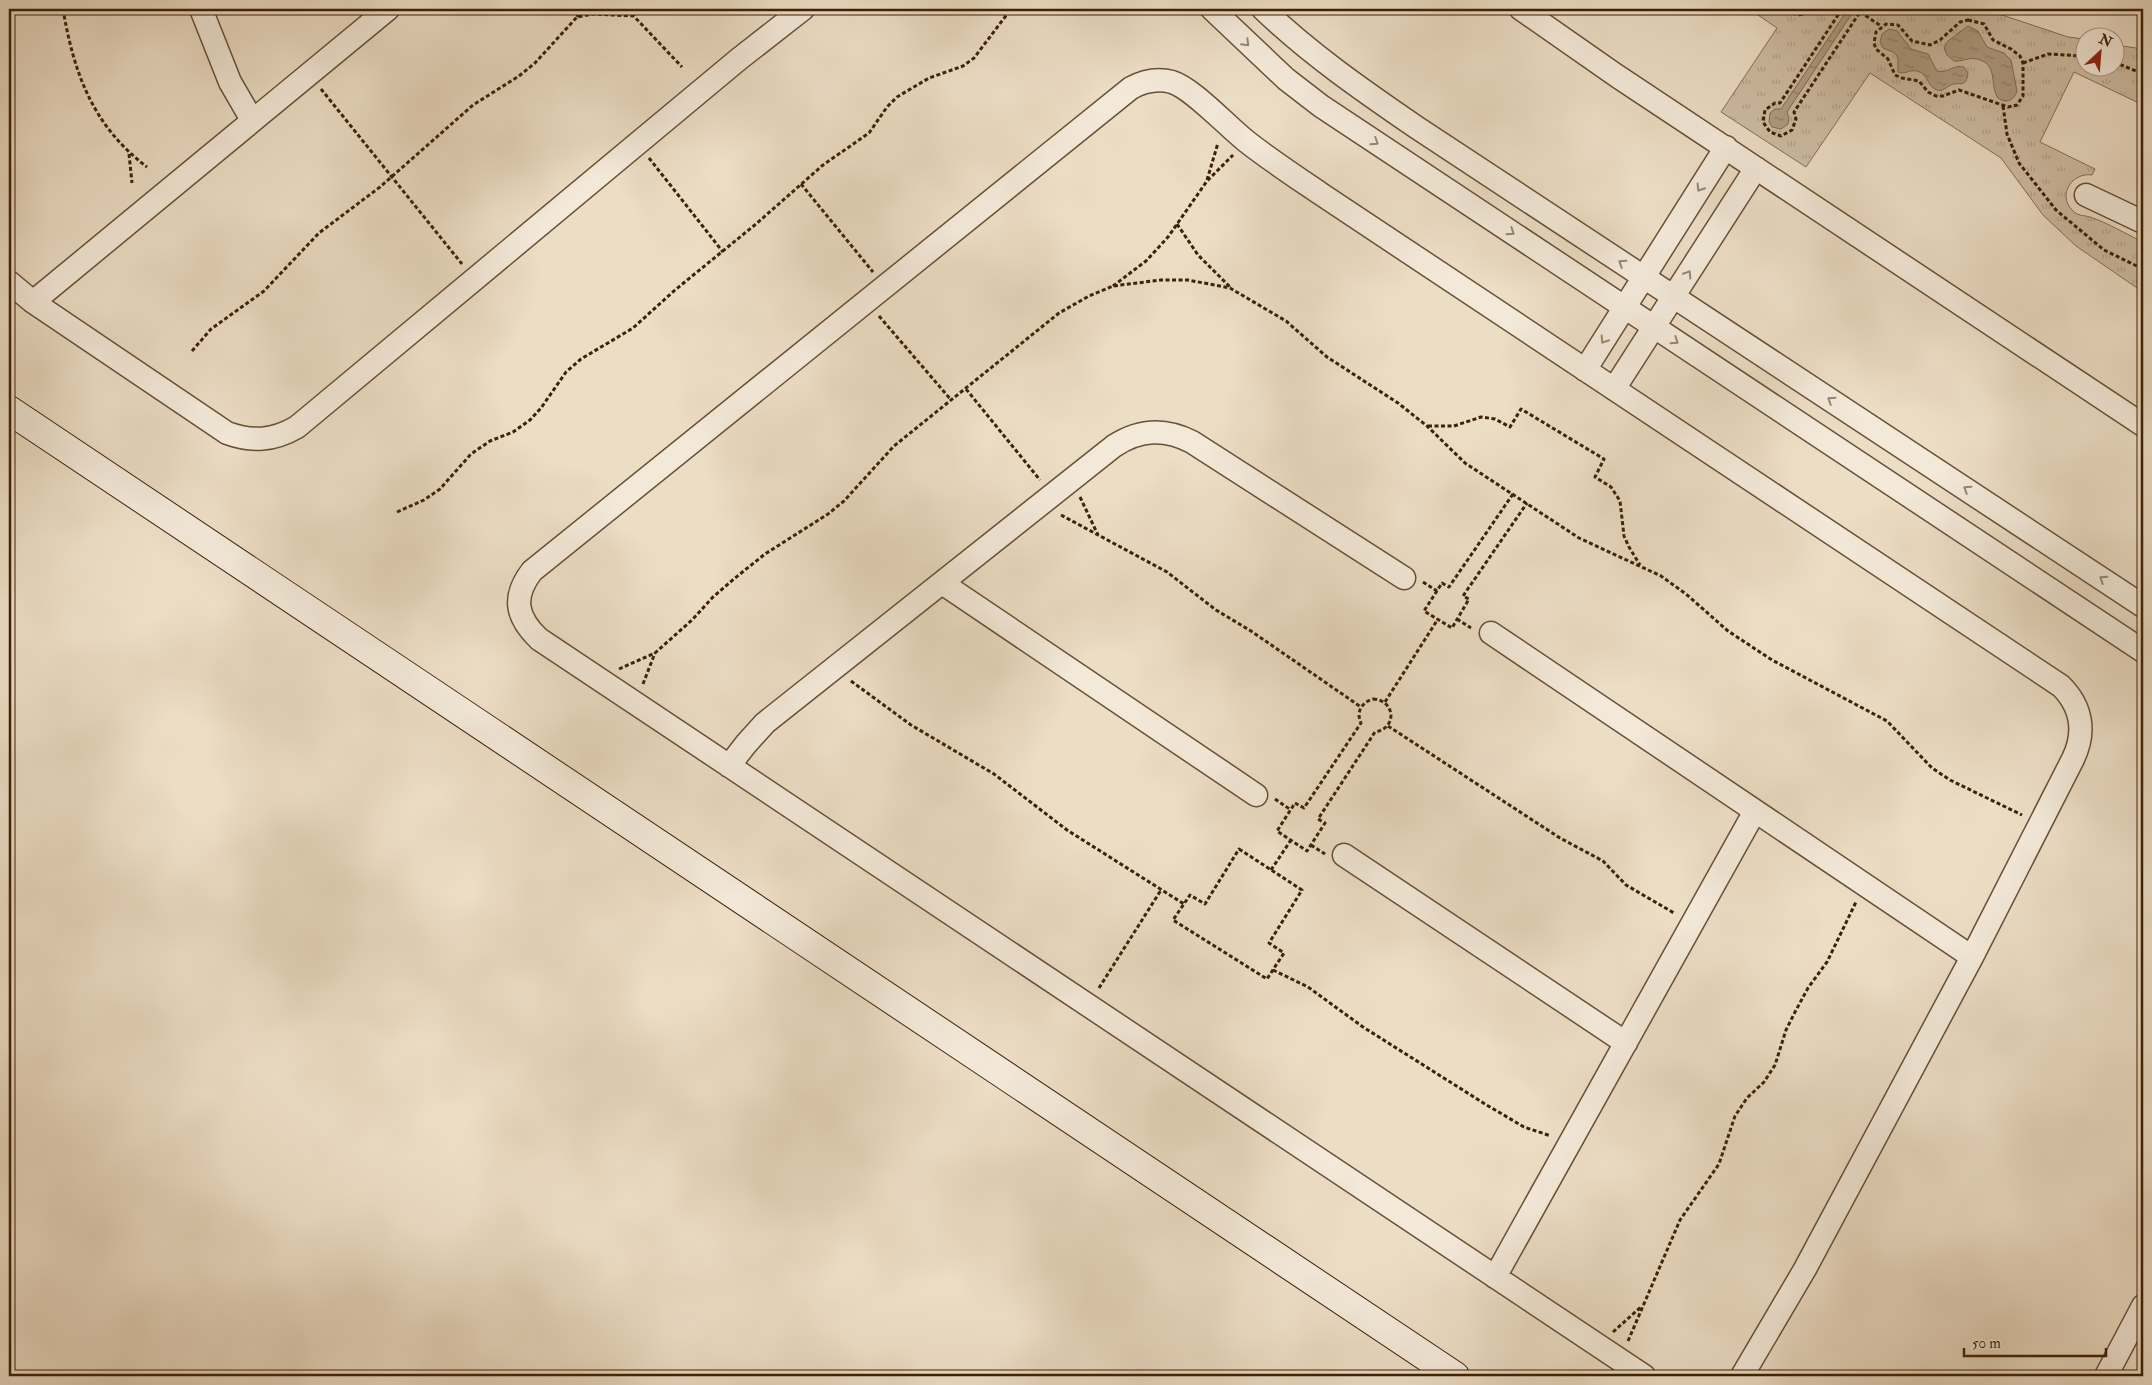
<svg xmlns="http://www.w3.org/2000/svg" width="2152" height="1385" viewBox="0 0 2152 1385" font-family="'IM FELL Double Pica',serif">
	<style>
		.park { fill: url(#park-tufts); stroke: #856f54 }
		.water { fill: url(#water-ripples); stroke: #826b50 }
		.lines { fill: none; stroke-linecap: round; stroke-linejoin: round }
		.minor-casing { stroke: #685034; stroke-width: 25 }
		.secondary-casing { stroke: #3c2104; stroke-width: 30 }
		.path { stroke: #3c2104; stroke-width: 3; stroke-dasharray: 4 2.5; stroke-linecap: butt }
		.minor { stroke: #f3e9d9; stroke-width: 22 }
		.secondary { stroke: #f3e9d9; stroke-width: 28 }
		.oneway { stroke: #98856e }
	</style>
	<defs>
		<pattern id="park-tufts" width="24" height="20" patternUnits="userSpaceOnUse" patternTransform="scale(1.25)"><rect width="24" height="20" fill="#cebda4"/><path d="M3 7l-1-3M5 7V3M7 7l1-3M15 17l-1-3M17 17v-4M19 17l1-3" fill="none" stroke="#b2a28c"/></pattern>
		<pattern id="water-ripples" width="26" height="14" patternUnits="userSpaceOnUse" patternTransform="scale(1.25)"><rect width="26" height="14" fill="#b09d83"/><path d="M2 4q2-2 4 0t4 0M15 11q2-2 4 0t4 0" fill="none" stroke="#908069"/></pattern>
	</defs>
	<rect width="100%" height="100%" fill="#ecddc5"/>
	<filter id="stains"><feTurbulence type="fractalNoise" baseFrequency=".004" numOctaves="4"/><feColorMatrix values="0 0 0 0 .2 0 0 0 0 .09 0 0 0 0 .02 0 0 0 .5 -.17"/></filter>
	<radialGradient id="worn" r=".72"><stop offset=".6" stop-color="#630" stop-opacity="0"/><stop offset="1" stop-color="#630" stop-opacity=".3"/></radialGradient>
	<!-- park -->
	<path class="park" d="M1749,9H1984L2068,37L2084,39V68H2114L2115,45L2143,49V105L2074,72L2040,142L2095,169L2092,175C2073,172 2057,194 2072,210C2077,216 2083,215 2090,217C2108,223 2126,234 2143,242V292L2076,246L2043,215L2001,158L1870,73L1806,167L1721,112L1777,28Z"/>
	<!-- water -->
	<path class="water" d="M1848,9H1855L1787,112L1789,118L1788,124L1781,129L1772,127L1769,122L1770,113L1775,109H1781Z
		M1968,26L1978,31L1987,47L2004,53L2011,60L2017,91C2014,101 2006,104 1998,98C1989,85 1999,64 1977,59C1969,57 1962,62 1954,61L1947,55L1944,48L1948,41Z
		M1889,29L1897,31L1911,49L1928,54L1937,71C1947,74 1954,64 1964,67L1968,73C1966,89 1960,81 1951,85C1946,87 1943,92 1937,90C1927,87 1929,74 1917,71C1910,69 1905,75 1898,72V57L1893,52L1883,48L1880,42L1882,34Z"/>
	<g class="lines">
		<!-- minor casing -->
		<g class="minor-casing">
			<path id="minor" d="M201,9L230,82L252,120
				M1212,9L1286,79L1321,106L2143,651
				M1263,9C1310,54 1362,90 1416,127L2143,606
				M1521,9L1617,76L2143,425
				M2086,195L2143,222
				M9,282L33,302L227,433C252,442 273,441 297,427L739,59L803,9
				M33,302L388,9
				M1585,370L1726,147
				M1614,389L1756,168
				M942,583L1256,795
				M1491,633L1972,957
				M729,766L746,744L765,723L1114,446C1140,429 1165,428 1192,442L1404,578
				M1344,855L1626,1043
				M1495,1277L1755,811
				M1644,1376L539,639C516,617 512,597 532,571L1131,88C1144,81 1157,78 1172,82C1192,88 1227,126 1246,141C1270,160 1296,177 1321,194L2061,686C2082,707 2086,732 2073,759L1972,957L1805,1269L1742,1376
				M2106,1376L2143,1306"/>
		</g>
		<!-- secondary casing -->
		<g class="secondary-casing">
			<path id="secondary" d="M9,410L1455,1376"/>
		</g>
		<!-- path -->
		<path class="path" d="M63,9C74,74 93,126 147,167
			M334,9L335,15
			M627,9L682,67
			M1787,9C1795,16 1803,17 1810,9
			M1842,9L1780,103H1775L1765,110L1763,122L1770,132L1781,136L1792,130L1796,119L1794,112L1862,9
			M1860,12L1881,26
			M577,17L581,9
			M1968,20L1984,24L1993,40L2011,49L2020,56L2023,63V96L2017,105L2008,107L1959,90L1943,96H1936L1928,92L1919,81L1902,78L1895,75L1888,59L1876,49L1874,43L1876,32L1886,24L1898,25L1912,41L1930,45L1940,40L1960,22Z
			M2114,62L2143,74
			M2023,63L2048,54L2084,56
			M321,89L462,264
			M2003,106L2007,134L2019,163L2056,210L2104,250L2143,269
			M129,154L132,183
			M649,158L723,252
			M1207,180L1218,143
			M801,184L873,272
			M1177,224L1198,255L1230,287
			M1113,286L1146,261L1168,237L1207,181L1233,155
			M879,316L952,401
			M192,351L211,329L264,291L319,233L380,187L473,105L519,76L535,63L577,17L593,14L633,16
			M966,389L1040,480
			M1428,426H1454L1481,417L1495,419L1510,427L1521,409L1604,459L1595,477L1611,487L1620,501L1624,536L1629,547L1640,565
			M1513,494L1449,587L1442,583L1424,611L1452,628L1469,599L1463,596L1527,503
			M1080,497L1098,535
			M397,512L424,500L440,489L471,454L490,441L513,432L530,420L541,408L566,372L581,359L633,328L675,290L756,224L823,165L869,133L887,107L897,97L929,78L963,66L974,58L1011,9
			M1061,515L1167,572L1216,610L1251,631L1361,707
			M1423,582L1437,591
			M1457,619L1471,628
			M619,669L655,653L692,620L713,597L735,578L765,554L828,514L844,501L894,446L1059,313L1089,296L1113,286L1161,280H1188L1230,288L1286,321L1327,357L1398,403L1427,426L1465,463L1579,538L1661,576L1686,594L1728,631L1772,660L1887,721L1932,768L1950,780L2022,815
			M851,681L911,725L994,774L1067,830L1184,904
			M643,684L655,653
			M1373,699C1395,700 1398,728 1375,732L1318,819L1325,823L1307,851L1277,831L1295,803L1304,808L1361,723C1356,712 1361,703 1373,699Z
			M1385,702L1438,619
			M1388,726L1560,838L1603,861L1626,885L1674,913
			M1275,799L1291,810
			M1311,845L1325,854
			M1239,849L1302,890L1269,943L1284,953L1267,979L1173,920L1190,895L1205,904Z
			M1271,870L1291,840
			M1273,970L1308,987L1363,1027L1485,1104L1524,1127L1551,1136
			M1099,988L1161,890
			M1613,1332L1642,1306
			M1628,1341L1680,1220L1719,1164L1735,1116L1747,1098L1764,1082L1775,1065L1786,1030L1795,1012L1808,988L1827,962L1856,902"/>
		<!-- minor -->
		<use href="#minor" class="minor"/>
		<!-- secondary -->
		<use href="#secondary" class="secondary"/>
	</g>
	<!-- one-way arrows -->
	<defs><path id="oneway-chevron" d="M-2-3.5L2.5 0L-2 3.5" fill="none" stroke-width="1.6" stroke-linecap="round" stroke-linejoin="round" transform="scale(1.25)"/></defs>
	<g class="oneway">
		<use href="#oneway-chevron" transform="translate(1246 43) rotate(45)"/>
		<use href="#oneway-chevron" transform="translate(1375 142) rotate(33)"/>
		<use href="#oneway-chevron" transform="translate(1700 188) rotate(122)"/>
		<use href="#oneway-chevron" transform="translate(1511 232) rotate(34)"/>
		<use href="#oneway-chevron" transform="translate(1622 263) rotate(-147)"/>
		<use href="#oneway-chevron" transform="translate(1688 274) rotate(-57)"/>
		<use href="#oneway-chevron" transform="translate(1604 340) rotate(122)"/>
		<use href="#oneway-chevron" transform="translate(1675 341) rotate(34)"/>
		<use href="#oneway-chevron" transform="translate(1831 400) rotate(-147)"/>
		<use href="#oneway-chevron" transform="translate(1967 489) rotate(-147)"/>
		<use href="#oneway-chevron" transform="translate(2103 579) rotate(-147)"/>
	</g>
	<!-- margin -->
	<rect width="2152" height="1385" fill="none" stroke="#ecddc5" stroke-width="30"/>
	<rect x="10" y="10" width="2132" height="1365" fill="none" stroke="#3c2104" stroke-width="2.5"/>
	<rect x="15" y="15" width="2122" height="1355" fill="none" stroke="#3c2104"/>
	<!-- north arrow -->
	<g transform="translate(2100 52) rotate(26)"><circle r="24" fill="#f3e9d9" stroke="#aa9984"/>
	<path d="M0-4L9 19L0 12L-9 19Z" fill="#8f2418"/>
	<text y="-8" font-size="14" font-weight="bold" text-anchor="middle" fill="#3c2104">N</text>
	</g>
	<!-- scale -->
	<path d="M1964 1348v8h142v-8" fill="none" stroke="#3c2104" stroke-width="2.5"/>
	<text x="1972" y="1348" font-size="15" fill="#3c2104" stroke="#f3e9d9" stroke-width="4" paint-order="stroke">50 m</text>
	<rect width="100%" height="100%" filter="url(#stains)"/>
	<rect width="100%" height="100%" fill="url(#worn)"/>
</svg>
